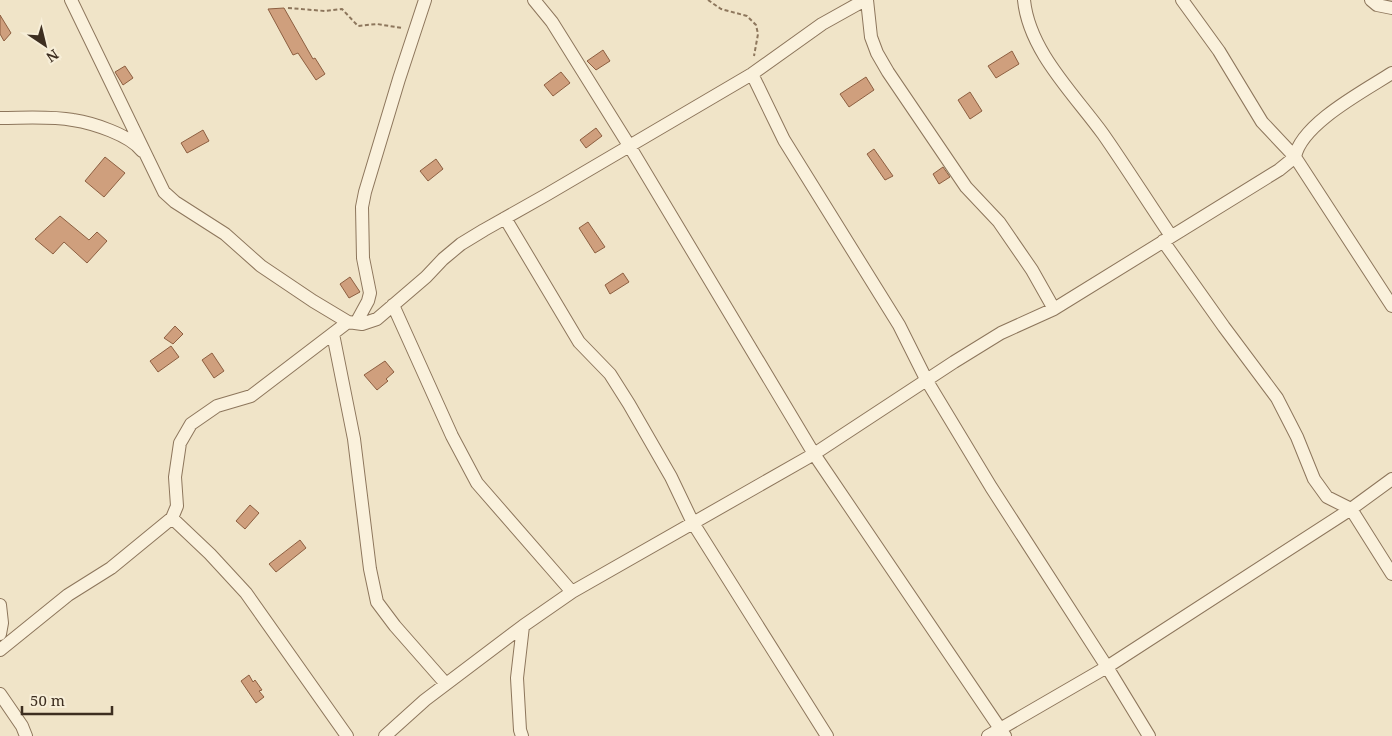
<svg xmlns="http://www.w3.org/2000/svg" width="1392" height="736" viewBox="0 0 1392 736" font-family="'Noto Serif',serif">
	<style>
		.building { fill: #cf9f7d; stroke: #8d5f41 }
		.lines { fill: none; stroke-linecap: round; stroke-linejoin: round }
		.street-casing { stroke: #8d765c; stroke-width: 14 }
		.path { stroke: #8d765c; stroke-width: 2; stroke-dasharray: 4 2.5; stroke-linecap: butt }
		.street { stroke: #faf1dc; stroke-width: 12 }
	</style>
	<rect width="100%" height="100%" fill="#f0e4c8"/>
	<!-- building -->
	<path class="building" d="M284,8L313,59L315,58L325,74L316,80L298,53L293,55L268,9Z
		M0,15L11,33L4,41L0,34Z
		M603,50L610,61L596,70L587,61Z
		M1012,51L1019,64L996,78L988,66Z
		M125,66L133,78L123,85L115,72Z
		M561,72L570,83L553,96L544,85Z
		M866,77L874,90L849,107L840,94Z
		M970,92L982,111L970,119L958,100Z
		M596,128L602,136L586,148L580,140Z
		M203,130L209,141L187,153L181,143Z
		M874,149L893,176L885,180L867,154Z
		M105,157L125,173L104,197L85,181Z
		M436,159L443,169L428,181L420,171Z
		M943,167L950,177L939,184L933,174Z
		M60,216L89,240L97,232L107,241L87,263L64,242L53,254L35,239Z
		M588,222L605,247L595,253L579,228Z
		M623,273L629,282L610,294L605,285Z
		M350,277L360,292L349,298L340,284Z
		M175,326L183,334L173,344L164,338Z
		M171,346L179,357L158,372L150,361Z
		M212,353L224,371L214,378L202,360Z
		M385,361L394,372L386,379L388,381L377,390L364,375Z
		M250,505L259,513L245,529L236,521Z
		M300,540L306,548L276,572L269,564Z
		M249,675L253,682L255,680L262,690L259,691L264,697L256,703L241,681Z"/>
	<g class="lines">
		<!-- street casing -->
		<g class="street-casing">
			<path id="street" d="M71,0L164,192L175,202L225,234L261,266L313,301L348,322L362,324L377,319L426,277L443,259L461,244L484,230L546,195L752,74L822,24L865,0
				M534,0L552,22L630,147L814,454L1005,736
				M867,0L871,37L877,53L888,72L966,187L999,222L1032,270L1054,309
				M1024,0C1029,51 1074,94 1103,134C1126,167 1148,202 1171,236
				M1182,0L1219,51L1262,122L1295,157L1392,306
				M1371,0L1377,5L1392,8
				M752,74L784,140L899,325L927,381L991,487L1107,667L1149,736
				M0,118C24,118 50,116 73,120C93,123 130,135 142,151
				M505,218L579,342L610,374L629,404L671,477L693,523L827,736
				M1163,241L1224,327L1277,398L1297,437L1314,479L1327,497L1351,509L1392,574
				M393,305L452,436L477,483L572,592
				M356,323L368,301L370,293L363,258L362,207L365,192L399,79L425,0
				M333,334L354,439L370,569L377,602L395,626L446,684
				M172,518L210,554L246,593L347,736
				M0,605L2,623L0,634
				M0,650L68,595L111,568L172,518L177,506L175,477L180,443L191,424L217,406L251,396L348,322
				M0,694L22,726L26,736
				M385,736L425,700L523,626L572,592L814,454L954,362L1001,333L1054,309L1279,170L1295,157C1301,124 1364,91 1392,73
				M522,736L520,730L517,678L523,626
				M988,736L1107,667L1351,509L1392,479"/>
		</g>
		<!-- path -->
		<path class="path" d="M708,0L721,9L747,16L756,25L758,34L754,56
			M288,8L325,11L342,9L358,26L377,24L402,28"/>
		<!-- street -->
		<use href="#street" class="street"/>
	</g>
	<!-- north arrow -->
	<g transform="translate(45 45) rotate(145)" stroke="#f7eed8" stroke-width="4" paint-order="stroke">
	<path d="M0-4L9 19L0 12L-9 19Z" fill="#3d2e20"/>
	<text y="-8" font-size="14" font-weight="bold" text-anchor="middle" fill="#3d2e20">N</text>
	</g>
	<!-- scale -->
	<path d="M22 706v8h90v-8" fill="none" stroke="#3d2e20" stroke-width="2.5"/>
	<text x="30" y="706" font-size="15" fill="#3d2e20" stroke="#f7eed8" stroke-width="4" paint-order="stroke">50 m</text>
</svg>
